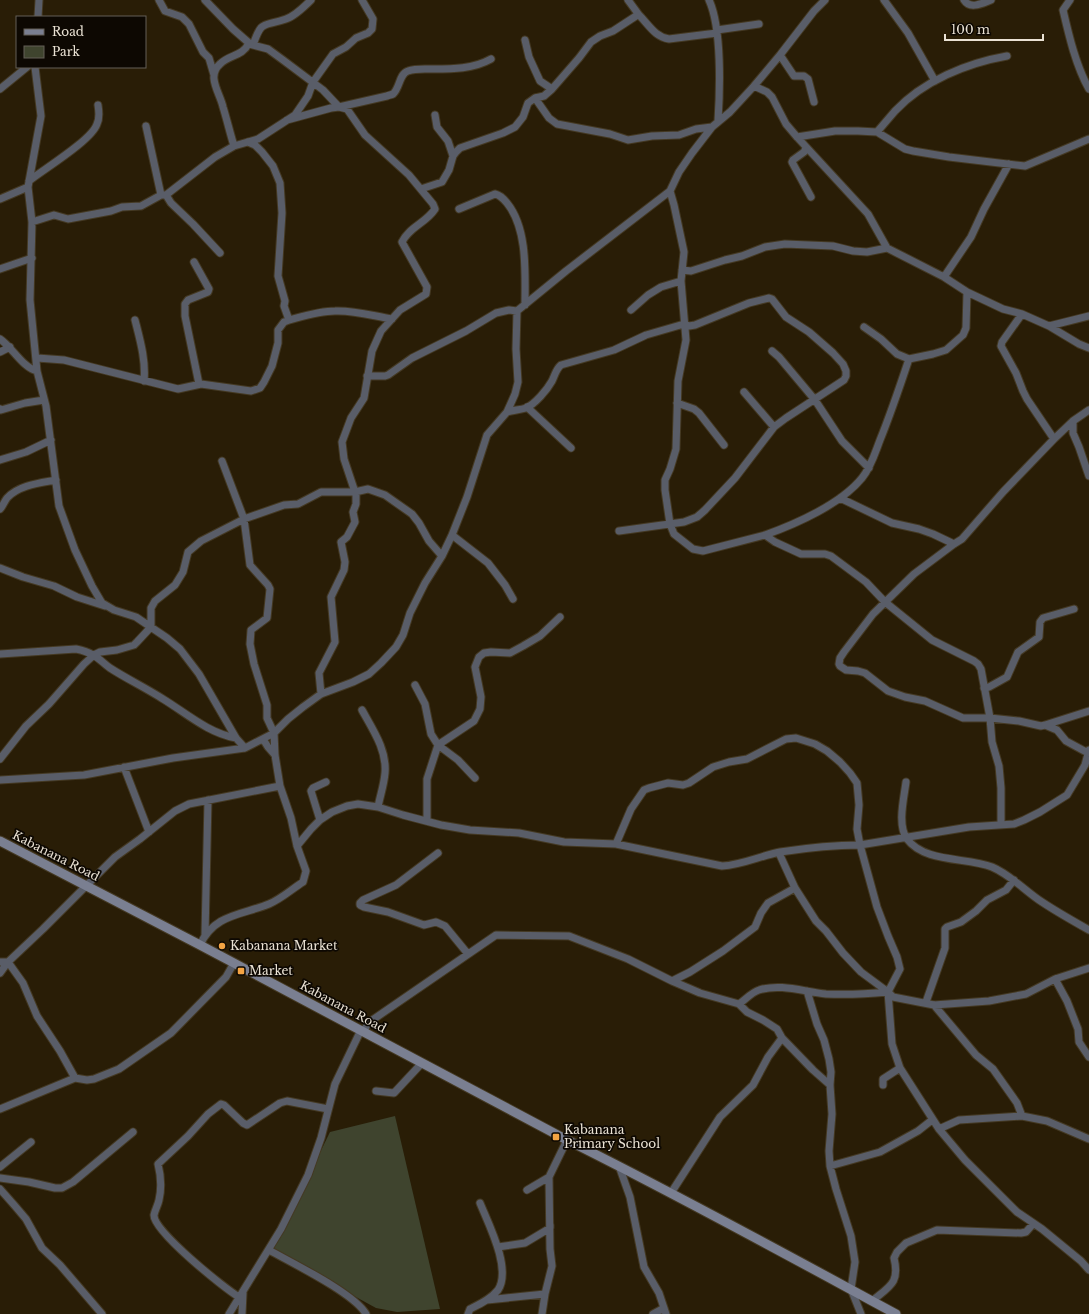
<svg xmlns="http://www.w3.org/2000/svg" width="1089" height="1314" viewBox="0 0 1089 1314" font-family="'Libre Baskerville',serif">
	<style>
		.green { fill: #3f442e }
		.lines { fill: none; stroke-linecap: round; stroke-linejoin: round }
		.street-casing { stroke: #443923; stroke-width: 9 }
		.secondary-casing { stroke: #443923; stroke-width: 11 }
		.street { stroke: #595d68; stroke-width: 7 }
		.secondary { stroke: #7a7f91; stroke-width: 9 }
		.poi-dot { fill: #f4a443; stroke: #0d0802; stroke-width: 1.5 }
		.labels { text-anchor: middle; stroke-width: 3.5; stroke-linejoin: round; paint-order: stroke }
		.street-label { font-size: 12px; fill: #eae2d4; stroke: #0d0802 }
		.poi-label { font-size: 12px; fill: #eae2d4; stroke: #0d0802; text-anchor: start }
	</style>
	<rect width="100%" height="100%" fill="#291d06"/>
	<!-- green -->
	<path class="green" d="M395,1116L440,1309L397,1312L376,1308L272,1251L330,1132Z"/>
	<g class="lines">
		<!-- street casing -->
		<g class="street-casing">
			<path id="street" d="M159,0L165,11L182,17L189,24L203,52L209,58L214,75
				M205,0L233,29L249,43L253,45L268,49L283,60L323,90L339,107L387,96C389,95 391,95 393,94C400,88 399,74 408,71C416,68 425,69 433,69C453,69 473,69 491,59
				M628,0L639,15
				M709,0C722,28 720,90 718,121
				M884,0L908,33L935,81
				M964,0C970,10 983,3 991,0
				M1070,0L1063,10C1069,36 1076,66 1089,89
				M38,17L39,0
				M717,30L759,24
				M525,40L529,57L540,81L552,89
				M253,45C262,19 263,27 286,19C295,16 304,7 311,0
				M780,55L794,76H804L808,79L814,102
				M35,67L41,116L28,187L32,222L30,300L37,371L46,406L59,506L75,550L92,586L102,603L114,610L136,617L167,638L180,649L199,674L236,738L245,748
				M754,86L767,92L772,97L786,124L797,137L868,214L887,248L944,277L967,292L1003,309L1022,314L1049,326L1079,344L1089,348
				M0,89L27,67
				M535,98L549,118L557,124L610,134L628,140L652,136L679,135L696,129L712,127
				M435,115L437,127L448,141L453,156
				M287,120L331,108L339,107L347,109L365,135L409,175L433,204L435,209C426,223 409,227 402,242L427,287L426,294L400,310L381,331L372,351L364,398L351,418L342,442L344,459L356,495V504L353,512L355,522L347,537L341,542L345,562L344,570L331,597L335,642L319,673L321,694
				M146,126L161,195
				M877,132C883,125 889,118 895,111C923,81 967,63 1007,56
				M797,137L835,131H858L877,132L905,149L913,151L949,157L1025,166L1089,139
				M248,142L255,145L262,152L273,166L280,183L282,213L278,276L285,301L284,306L289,320
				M234,146C230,133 227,120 223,107C220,93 206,76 220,64C230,54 242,57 249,43
				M806,148L804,152L793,160L792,162L811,197
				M29,181C44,169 92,140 97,124C100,118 99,111 98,105
				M421,189L442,182L449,170L453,156L456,152L460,148L503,133L515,127L523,117L528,103L535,98L544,96L552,89L579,58L591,42L600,36L613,31L636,16L639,15C649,25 655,37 669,39L717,33
				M670,191L674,205L684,252L681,281L686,340L678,381L676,449L670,469L665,480V490L670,524L674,534L693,549L703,551L765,535L775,542L801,554H825L831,556L866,582L885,602L932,640L974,661L978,664L981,669L990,718L992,742L999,766L1001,788V825
				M166,195L171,203L193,224L220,253
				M0,199L28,187
				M459,209L495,194C500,195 503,198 507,203C528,229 525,273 525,305
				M32,222L54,215L68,219L111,211L122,207L141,206L161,195H166L215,157L234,146L258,139L295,115L308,96L313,82L333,54L346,47L356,38L368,33L372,29L373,19L362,0
				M194,262L209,289L208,292L188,300L185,304V316L199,384
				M0,269L32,258
				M682,270L691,271L725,260L742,256L765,247L785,244L833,246L853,251L867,252L887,248
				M944,277L971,237L984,209L1009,164
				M631,310L648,295L661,287L681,281
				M1022,314L1002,342L1001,346L1016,373L1023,391L1027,399L1054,439
				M135,320C140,340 146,360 144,381
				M1049,326L1089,316
				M864,327L881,339L897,354L909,359L933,354L946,350L963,335L966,328L967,292
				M0,339C12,347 23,368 37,371
				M772,351L779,357L815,400L842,441L869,468
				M0,352L10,347
				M37,358L64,360L178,389L201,384L251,391L260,388L264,382L272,366L278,343V330L284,322L289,320C304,316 320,311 335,311C354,310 373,316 392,319
				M367,376H385L388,375L412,358L466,331L496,313L509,310L517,311
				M744,392L774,427
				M677,403L694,409L699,413L724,445
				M527,407L571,448
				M0,409L1,410L25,403L44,400
				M507,412C513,410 520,410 526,408C535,404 547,390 552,381C555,375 556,369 561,365L614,350L646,335L684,324L689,326L695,325L749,303L769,298L772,299L786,317L809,332L833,353L843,364L846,371V376L844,380L786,418L774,427L735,478L705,510L697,517L684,522L619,531
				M1073,421V433L1079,447L1089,476
				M0,460L26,452L51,440
				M840,498L892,523L919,529L933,534L954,544
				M0,509C3,506 4,502 7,498C19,485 40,483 56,480
				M452,535L488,563L505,585L513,599
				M765,535C796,524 841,504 862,478C871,467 875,453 880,440C891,413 900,386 909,359
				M0,568L23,577L54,586L77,597L105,606
				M0,654L76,649C81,650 88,652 93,655C99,658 104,664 110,668C127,679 146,688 163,699C186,713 208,733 236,738
				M415,685L425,704L431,734L438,745L458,760L475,778
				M984,688L989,687L1007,677L1018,652L1039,637L1040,622L1043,618L1074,609
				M362,710C373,730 387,750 385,773C384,785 380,796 378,807
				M1045,725L1089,711
				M263,739L268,747L275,755
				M1088,753L1066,741L1057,730L1045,725L1041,726L1019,721L990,718H963L925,701L905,697L888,691L865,673L858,671L846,670L840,666L839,664L840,658L844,652L873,614L914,574L954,544L962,539L1003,492L1054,439L1073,421L1089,410
				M0,759L26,726L49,704L84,664L94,655L100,652L117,650L134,645L137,642L151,627V608L155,601L175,585L183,572L188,552L201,541L244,519L284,505L298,504L321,492H355L368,489L385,495L412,514L419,523L429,541L442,556
				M124,767L149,832
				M0,780L84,775L173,758L245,748L274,733L288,719L303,707L321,694L353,682L369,674L381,663L396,647L403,635L410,613L425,583L442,556L452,535L467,497L487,435L507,412L515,394L518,382L516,349L517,311L566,271L670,191L679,172L692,153L712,127L730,112L754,86L780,55L814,11L825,0
				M906,782C904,798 897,825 907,839C925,863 966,857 992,867C1011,875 1025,891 1042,902C1057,912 1073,921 1089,930
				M320,820L311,791L313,788L326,782
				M427,821V779L438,745L474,721L480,709L481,697L475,667L479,657L484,653L491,652L510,653L523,646L540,636L560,617
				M616,844L631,809L644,790L649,788L668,783L683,785L689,783L713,767L729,762L747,759L786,739L796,738L815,744L827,751L840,762L850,773L857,783L859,805L857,829L860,845L877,907L888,936L897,957L900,969L888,992
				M297,846L311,829L320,820L332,812L347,806L358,804L378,807L403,815L441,825L470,830L519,833L564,842L616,844L722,866C742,865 760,856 780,852C806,848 834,845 860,845L969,827L1014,824L1024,820L1040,812L1067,795L1085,765L1089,750
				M438,853L396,885L363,900L360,903V905L364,907L388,912L424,925L436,922L445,926L468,954
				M779,853L795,888L816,921L826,931L843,953L861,972L888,992L892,1044L900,1068L939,1129L965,1160L1017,1212L1042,1229L1081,1261L1089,1270
				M205,935L208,800
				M200,945C214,914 242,915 269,904C281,899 292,889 303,882L306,871L297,846L291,818L280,786L275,755L274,733L267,718V705L254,664L250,644L251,630L267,618L270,589L268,585L250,565L244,519L222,461
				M0,962H8L23,983L37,1016L60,1051L75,1078
				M0,973L8,962L43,929L115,857L140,839L175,811L189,804L280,786
				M1055,979L1067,1001L1078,1029L1079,1042L1089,1057
				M672,981L690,972L723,951L755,927L761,913L768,903L795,888
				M807,991L817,1024L824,1040L829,1059L831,1072L830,1085L832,1114L829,1151L830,1166L836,1189L851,1236L855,1262L851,1289L861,1314
				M926,1002L945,948V929L947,927L961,922L976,911L987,900L1006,890L1014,880
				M739,1004L747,1012L763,1020L777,1029L782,1038L813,1070L830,1085
				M934,1005L976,1055L993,1069L1017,1103L1022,1116
				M364,1031L368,1023L496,935L569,936L628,959L672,981L700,993L739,1004C745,1000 752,992 759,990C781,983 804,992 826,994C847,995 867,994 888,992L893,997L934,1005L989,1001L1026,994L1055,979L1089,968
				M883,1085V1079L900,1068
				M376,1091L394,1093L422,1063
				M0,1109L75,1078L87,1080L94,1079L119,1069L171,1033L226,977L234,963
				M939,1129L959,1120L1022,1116L1047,1121L1089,1139
				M619,1166L630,1197L644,1267L659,1293L666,1314
				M830,1166L880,1152L918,1131L932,1120
				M0,1167L31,1142
				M0,1178L29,1182L55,1188H62L73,1182L133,1132
				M0,1189L15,1206L26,1219L42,1248L60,1265L102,1314
				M527,1190L549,1177
				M671,1193L720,1117L753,1085L768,1057L782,1038
				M498,1247L525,1243L550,1228V1225
				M269,1250C292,1263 354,1293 366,1314
				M239,1297C224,1288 153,1231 154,1215C155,1210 158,1205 159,1200C162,1187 161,1176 158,1164L188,1136L208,1114L221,1104L224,1105L243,1123L247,1125L280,1103L287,1101L328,1109
				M487,1300L545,1294
				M872,1301C890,1286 900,1283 894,1258L897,1252L906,1243L937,1230L1021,1233L1026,1232L1033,1224
				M229,1314L281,1229L308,1175L321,1138L335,1084L361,1030
				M242,1314L243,1293
				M468,1314L470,1309C480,1304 491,1299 498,1290C512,1269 488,1223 480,1203
				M542,1314L545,1294L552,1266L550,1249L549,1177L567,1140
				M653,1314L664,1308"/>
		</g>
		<!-- secondary casing -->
		<g class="secondary-casing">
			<path id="secondary" d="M0,841L200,945L567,1140C678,1195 787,1255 896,1314"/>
		</g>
		<!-- street -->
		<use href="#street" class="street"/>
		<!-- secondary -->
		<use href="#secondary" class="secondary"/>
	</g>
	<!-- markers -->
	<g class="poi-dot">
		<circle cx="222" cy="946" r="4"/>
		<rect x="237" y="967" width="8" height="8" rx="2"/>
		<rect x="552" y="1133" width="8" height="8" rx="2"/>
	</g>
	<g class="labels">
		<!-- street labels -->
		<g class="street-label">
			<text transform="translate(56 856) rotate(27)" y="4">Kabanana Road</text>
			<text transform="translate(343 1007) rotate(28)" y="4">Kabanana Road</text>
		</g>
		<!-- poi labels -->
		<g class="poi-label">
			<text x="230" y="950">Kabanana Market</text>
			<text x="249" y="975">Market</text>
			<text x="564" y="1134">Kabanana<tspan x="564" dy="14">Primary School</tspan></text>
		</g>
	</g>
	<!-- legend -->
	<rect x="16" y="16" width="130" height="52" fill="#0d0802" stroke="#655f56"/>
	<rect x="24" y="29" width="20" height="6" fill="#7a7f91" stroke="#655f56"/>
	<text x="52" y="36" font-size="12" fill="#eae2d4">Road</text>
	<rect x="24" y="46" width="20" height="12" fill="#3f442e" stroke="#655f56"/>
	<text x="52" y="56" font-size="12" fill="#eae2d4">Park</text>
	<!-- scale -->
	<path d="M945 34v6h98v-6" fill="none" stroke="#eae2d4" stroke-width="2"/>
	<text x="951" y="34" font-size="12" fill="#eae2d4" stroke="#0d0802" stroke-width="3" paint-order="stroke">100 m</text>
</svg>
